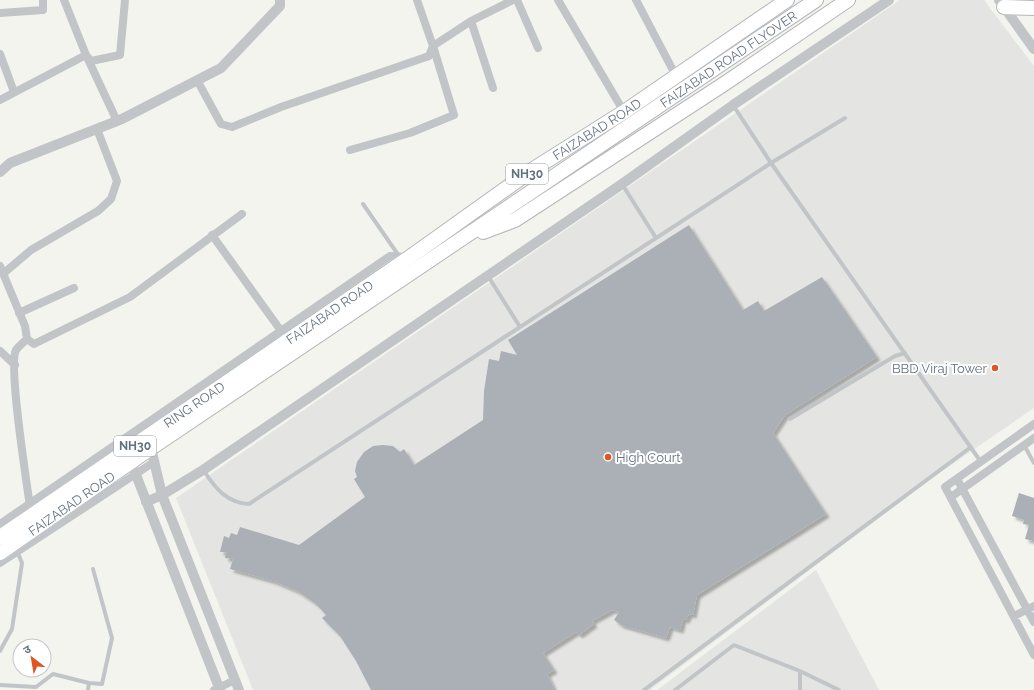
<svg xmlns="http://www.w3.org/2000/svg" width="1034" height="690" viewBox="0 0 1034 690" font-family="Raleway,'Noto Sans Devanagari',sans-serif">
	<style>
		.built { fill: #e4e5e3 }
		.building { fill: #aab0b5; filter: url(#shadow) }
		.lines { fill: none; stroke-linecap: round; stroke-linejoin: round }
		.trunk-casing { stroke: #b4b7ba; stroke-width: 16 }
		.service { stroke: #c1c5c8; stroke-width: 4 }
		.minor { stroke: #c1c5c8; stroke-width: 8 }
		.tertiary { stroke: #c1c5c8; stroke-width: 10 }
		.trunk { stroke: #fff; stroke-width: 14 }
		.poi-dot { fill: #df5524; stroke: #fff; stroke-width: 1.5 }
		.labels { text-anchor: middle; stroke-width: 4; stroke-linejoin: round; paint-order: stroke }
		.shield { fill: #fff; stroke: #929ca6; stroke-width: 1 }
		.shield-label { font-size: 12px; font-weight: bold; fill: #637280 }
		.street-label { font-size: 13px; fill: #637280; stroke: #fff }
		.poi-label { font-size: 13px; fill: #637280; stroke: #fff; text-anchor: end }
	</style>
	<defs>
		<filter id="shadow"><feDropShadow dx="3.5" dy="3.5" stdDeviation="1" flood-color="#0004"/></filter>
	</defs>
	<rect width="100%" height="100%" fill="#f4f4ef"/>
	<!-- built -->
	<path class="built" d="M900,0H984L1034,66V408L928,481L650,690H253L176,498Z
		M816,570L879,690H657Z"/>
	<!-- building -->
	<path class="building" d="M689,225L743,310L758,301L764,311L822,277L877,357L785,415L773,433L826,514L697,595L693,615L689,614L686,620L683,619L680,630L670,627L666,638L621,625L614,620L619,612L612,610L592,621L594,624L579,635L576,632L543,653L554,670L547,674L552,684L554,690H371L356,661L340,636L322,618L326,615L316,604L297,591L273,581L230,569L233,559L225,558L226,552H220L224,536L229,538L231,533L237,535L240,527L299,545L365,497L354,479L357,477L355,471L357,462L364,452L373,446L383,445L393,446L400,452L404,449L414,465L483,420L484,391L489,359L499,361L501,351L517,355L508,340Z
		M1019,493L1034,498V541L1025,539L1029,525L1023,524L1024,520L1012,516Z"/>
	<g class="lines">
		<!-- trunk casing -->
		<g class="trunk-casing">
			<g id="trunk">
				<path d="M1004,7L1034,8"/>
				<path d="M483,232L515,220L724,84L848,0"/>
				<path id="s1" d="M0,537L410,257L532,170L624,112L787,0"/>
				<path id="s2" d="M0,553L151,448L816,0"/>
			</g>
		</g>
		<!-- service -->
		<path class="service" d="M733,105L771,163L981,462
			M622,184L656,238
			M363,204L399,256
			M488,276L520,327
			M790,419L895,356L905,353
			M1024,445L1034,463
			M204,471C215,488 227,503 249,504L771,163L845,118
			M0,651L12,629L22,563L17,551
			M89,683L102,684L112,638L93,569
			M0,685L36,687L53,674L89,683L88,690
			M644,690L971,447
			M675,690L734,645L800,671L839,690
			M800,690V671"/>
		<!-- minor -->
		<path class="minor" d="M64,0L86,55L117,121
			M517,0L538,48
			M558,0L624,112
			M636,0L676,76
			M0,13L43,10V0
			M471,21L493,88
			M0,54L14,92
			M197,80L221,124L232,127L281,107L429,56L433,46L417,0
			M0,100L86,55L91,61L120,55L125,0
			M350,150L410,133L454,115L433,46L471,21L513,0
			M212,235L284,335
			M0,266L25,326L27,339L34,344L130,297L242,214
			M4,273L31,250L98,211L111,199L117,181L97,129
			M19,313L74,288
			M27,339C24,342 19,346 16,350C8,365 27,484 30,507
			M0,351L15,365
			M1034,424L945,487L1034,655
			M957,479L1034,622
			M951,497L1034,438
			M0,524L390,256L408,257
			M0,563L154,462
			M1014,616L1034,606
			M214,690L235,680"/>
		<!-- tertiary -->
		<path class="tertiary" d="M999,0L1034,49
			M0,172L10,163L122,119L221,68L280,6V0
			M151,448L162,495L239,690
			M131,462L220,690
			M146,502L162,495L203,470L622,184L733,105L889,0"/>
		<!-- trunk -->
		<use href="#trunk" class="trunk"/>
	</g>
	<!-- markers -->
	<g class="poi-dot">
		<circle cx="995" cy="368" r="4"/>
		<circle cx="608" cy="457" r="4"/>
	</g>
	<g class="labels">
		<!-- shield labels -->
		<g class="shield">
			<rect x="506" y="164" width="42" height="20" rx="3"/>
			<rect x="114" y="436" width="42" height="20" rx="3"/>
		</g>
		<g class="shield-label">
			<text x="527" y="178">NH30</text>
			<text x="135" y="450">NH30</text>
		</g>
		<!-- street labels -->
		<g class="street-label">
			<text dy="5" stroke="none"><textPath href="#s2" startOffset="880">FAIZABAD ROAD FLYOVER</textPath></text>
			<text dy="5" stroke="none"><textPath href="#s1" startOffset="723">FAIZABAD ROAD</textPath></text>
			<text dy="5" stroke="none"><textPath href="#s1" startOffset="399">FAIZABAD ROAD</textPath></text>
			<text dy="5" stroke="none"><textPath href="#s1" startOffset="235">RING ROAD</textPath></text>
			<text dy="5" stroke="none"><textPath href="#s2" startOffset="87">FAIZABAD ROAD</textPath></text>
		</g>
		<!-- poi labels -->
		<g class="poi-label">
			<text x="987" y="373">BBD Viraj Tower</text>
			<text x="616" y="462" text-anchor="start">High Court</text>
		</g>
	</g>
	<!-- north arrow -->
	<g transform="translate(32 658) rotate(329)"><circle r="19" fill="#ffffff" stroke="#c1c7cc"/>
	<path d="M0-3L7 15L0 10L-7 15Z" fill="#df5524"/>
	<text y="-6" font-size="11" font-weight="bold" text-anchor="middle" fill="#637280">उ</text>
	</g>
</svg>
